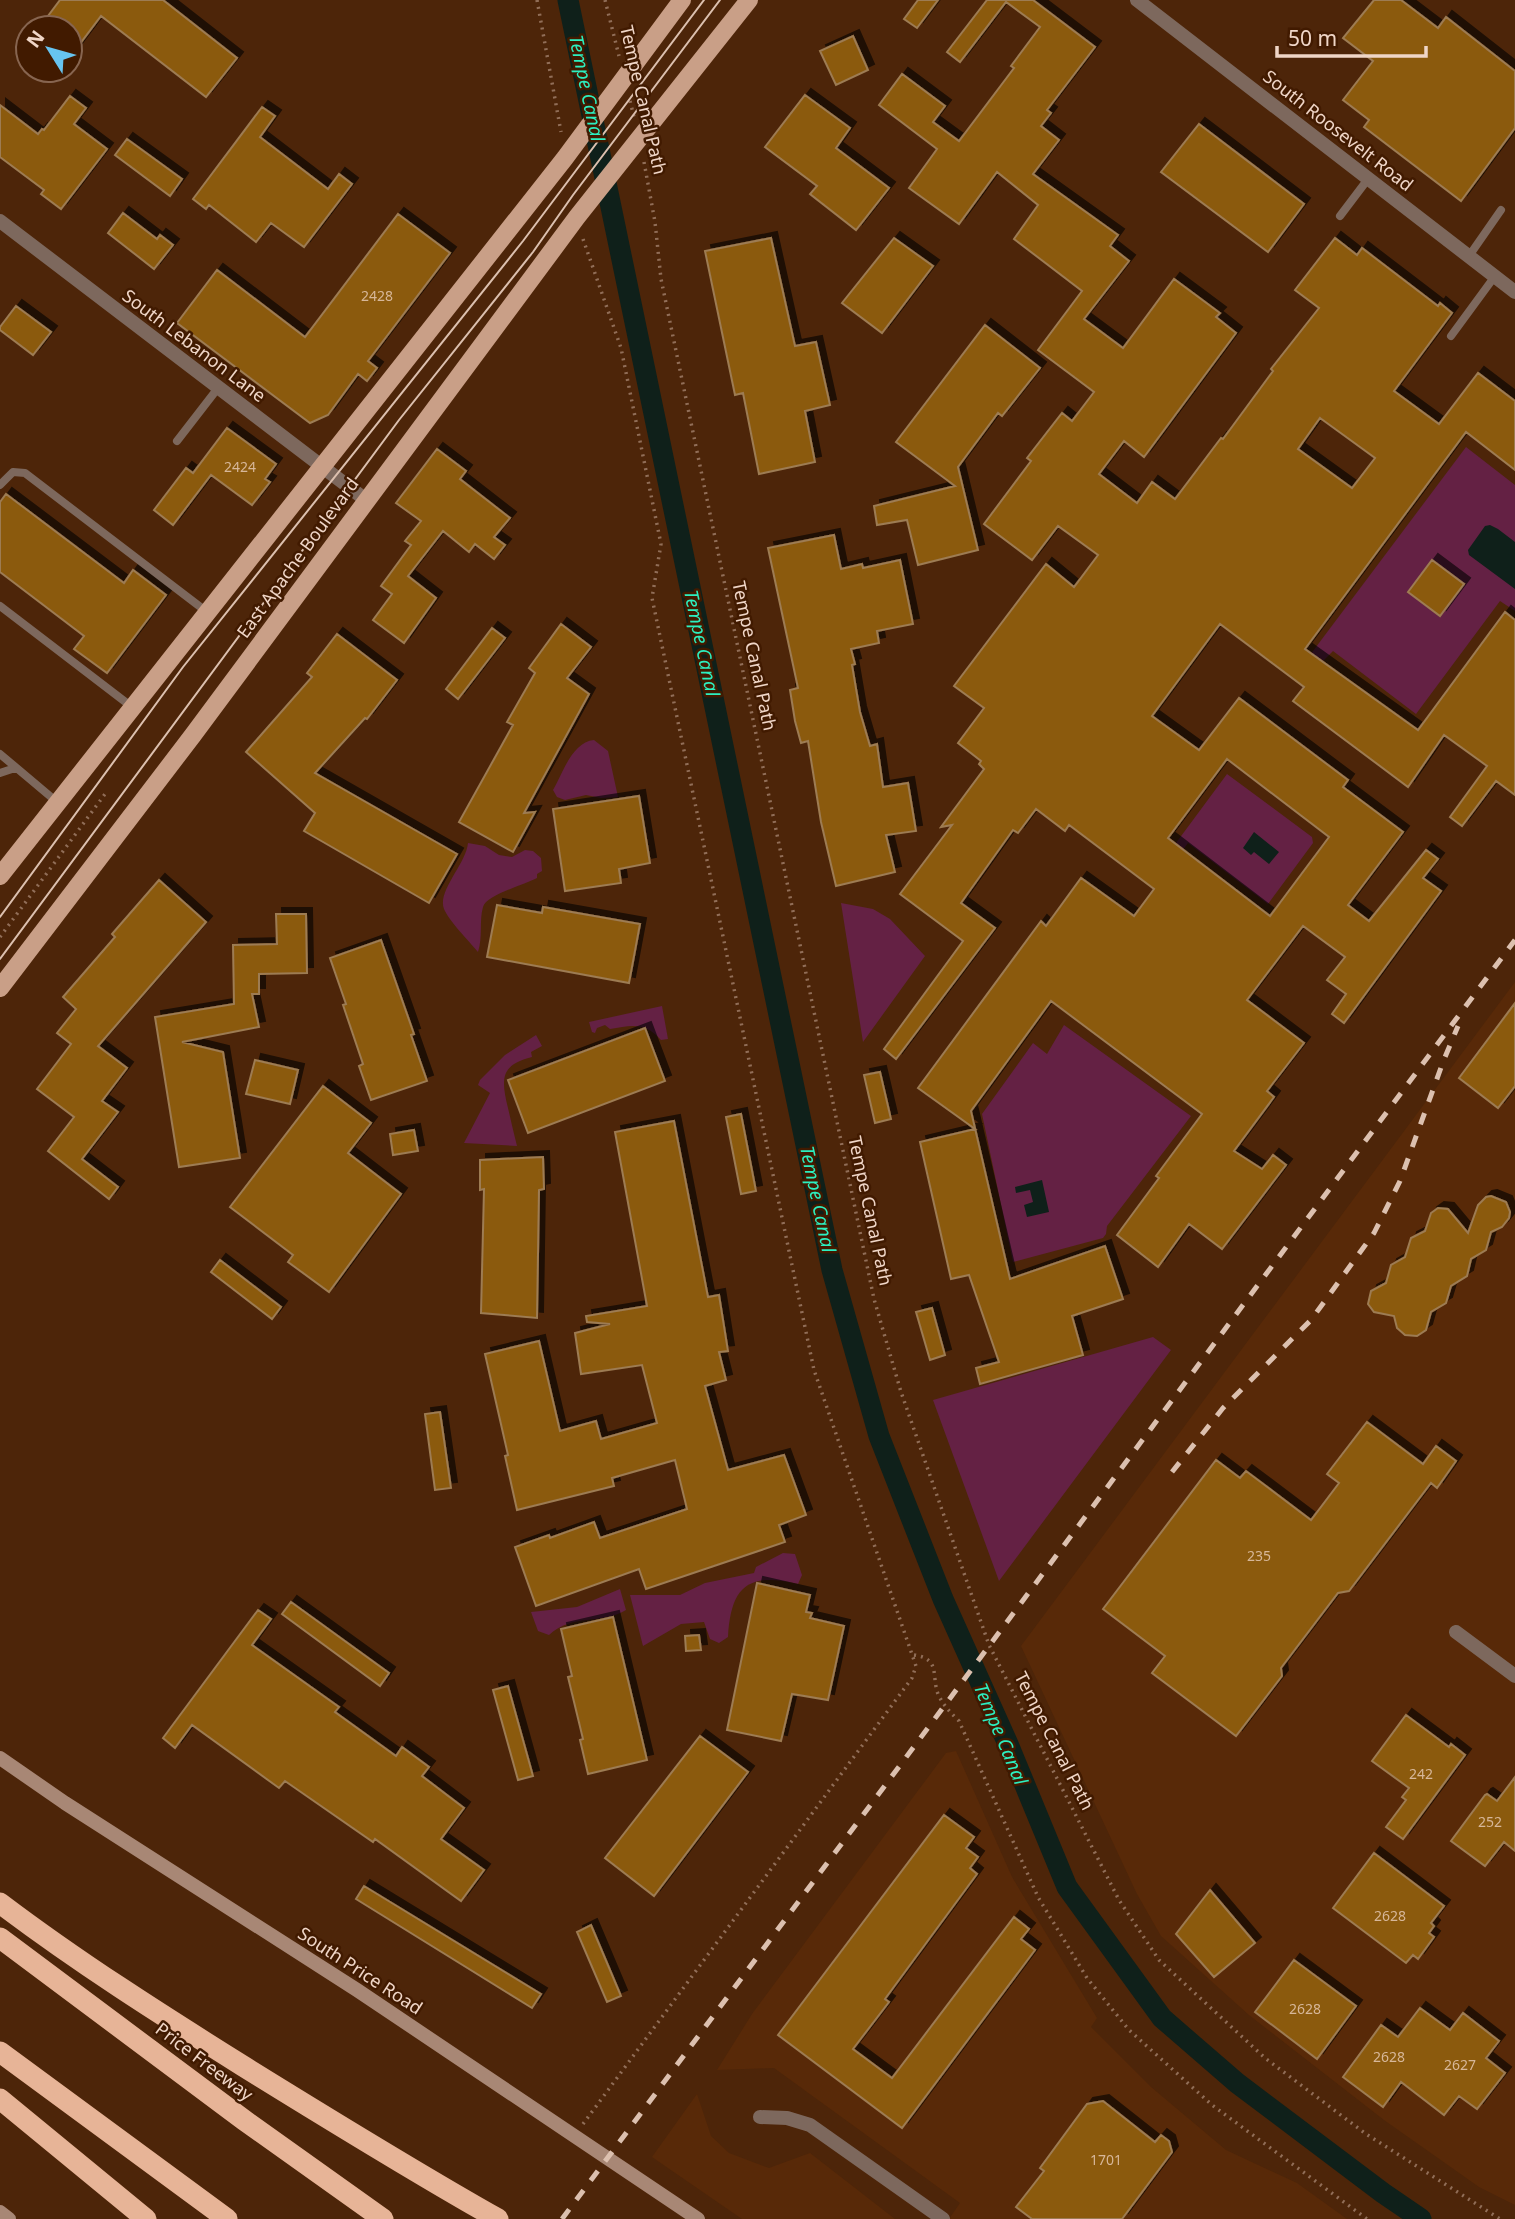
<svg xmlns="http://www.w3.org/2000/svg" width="1515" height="2219" viewBox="0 0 1515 2219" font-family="'Noto Sans',sans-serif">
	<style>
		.built { fill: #582908 }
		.green { fill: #642144 }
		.water { fill: #0f201a }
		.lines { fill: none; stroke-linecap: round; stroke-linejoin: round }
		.canal { stroke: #0f201a; stroke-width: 21 }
		.building { fill: #8b5a10; stroke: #9d7b52; stroke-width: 2; fill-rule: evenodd; filter: url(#shadow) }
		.path { stroke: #916e58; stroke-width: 3.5; stroke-dasharray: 2 5; stroke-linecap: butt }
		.lane { stroke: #7d685d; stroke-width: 8 }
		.street { stroke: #7d685d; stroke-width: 14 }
		.secondary { stroke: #a88775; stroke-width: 14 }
		.primary { stroke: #c99f87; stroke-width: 18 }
		.highway { stroke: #e7b497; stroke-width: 21 }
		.tram { stroke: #dcc0af; stroke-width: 2 }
		.rail { stroke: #dcc0af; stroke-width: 5; stroke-dasharray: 12 12; stroke-linecap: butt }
		.labels { text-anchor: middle; stroke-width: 5; stroke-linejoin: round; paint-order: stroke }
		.number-label { font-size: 14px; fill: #d7b799 }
		.street-label { font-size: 18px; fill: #f0d6c7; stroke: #411a00 }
		.water-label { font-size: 19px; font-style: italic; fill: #2cefc0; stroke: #411a00 }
	</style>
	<defs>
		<filter id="shadow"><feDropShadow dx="6" dy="-6" stdDeviation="0" flood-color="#0009"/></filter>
	</defs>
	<rect width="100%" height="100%" fill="#4d2509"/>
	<!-- built -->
	<path class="built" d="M1515,982V2205L1479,2187L1384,2120L1249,2015L1161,1936L1137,1894L1021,1646Z
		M956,1751L1012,1877L1097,2018L1091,2027L1151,2087L1226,2150L1297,2183L1347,2219H949L960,2203L774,2068L717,2070L752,2014L946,1753Z
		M697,2094L711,2136L729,2153L769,2168L810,2153L895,2219H742L652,2157Z"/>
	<!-- green -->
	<path class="green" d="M1466,447L1515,485V611L1500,601L1416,714L1333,651L1322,662L1295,675Z
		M594,740L608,751L618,797L601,798L586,795L565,800L557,797L553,790C563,773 572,742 594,740Z
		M1227,774L1312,837L1313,843L1268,904L1188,843L1171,866L1156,870Z
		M468,843L485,846L499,855L512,857L525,850L533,851L541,858L542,871L537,874V878C524,885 486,895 483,907C479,921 483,937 478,952C469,941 449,921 444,909C437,891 466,864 468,843Z
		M841,903L873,909L890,919L925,956L863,1042Z
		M662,1006L668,1039L661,1040C645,1022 632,1025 610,1029L605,1025L597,1028L595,1033L592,1032L589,1022Z
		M1064,1025L1191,1116L1107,1226L1106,1234L1103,1238L1013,1262L982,1114L1033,1043L1047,1054Z
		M536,1035L542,1046L531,1052L532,1057C500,1065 501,1079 508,1108C511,1121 514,1134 517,1146L464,1143L490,1093L478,1085L480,1080L505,1055Z
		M1153,1337L1171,1350L999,1581L933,1400Z
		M783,1553L795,1554L802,1575L798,1584C748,1572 731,1586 728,1637L719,1643L710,1639L704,1622L681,1624L643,1646L630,1595H680L705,1583L754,1573L756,1567Z
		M620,1589L626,1610C601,1625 573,1613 549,1635L538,1631L531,1612L577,1607Z"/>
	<!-- water -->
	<path class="water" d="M1490,525L1498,529L1515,542V589L1469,555L1468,550L1485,526Z
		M1254,832L1279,852L1269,864L1254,852L1251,855L1243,848Z
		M1042,1180L1049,1212L1027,1217L1024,1205L1033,1202L1030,1190L1016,1193L1015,1187Z"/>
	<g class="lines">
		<!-- canal -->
		<path class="canal" d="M568,0L832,1270L879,1436L943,1599L1008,1744L1067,1887L1162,2018L1237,2083L1383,2193L1421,2219"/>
	</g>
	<!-- building -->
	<path class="building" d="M60,0H163L237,58L206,97L101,16L70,57V28H39Z
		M918,0H938L917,28L904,19Z
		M987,0H1033L1095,47L1047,110L1051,113L1041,126L1059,140L1033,174L1118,235L1110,246L1129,261L1084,319L1123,348L1174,279L1220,313L1216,317L1236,333L1144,457L1124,441L1099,474L1137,503L1152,482L1175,499L1221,438L1223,439L1273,371L1271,369L1319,308L1295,290L1335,238L1357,255L1362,248L1438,306L1440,303L1452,313L1394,391L1439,424L1478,373L1515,401V470L1466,432L1305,649L1418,730L1505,612L1515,620V795L1496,781L1462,826L1450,817L1487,766L1444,735L1408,787L1293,701L1304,687L1220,624L1152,716L1199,750L1239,698L1348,780L1343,787L1403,832L1348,905L1369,921L1426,850L1438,859L1423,878L1441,891L1344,1023L1332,1014L1346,994L1327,980L1345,957L1303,926L1247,1000L1304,1043L1267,1091L1274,1097L1234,1151L1262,1169L1273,1155L1286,1165L1222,1249L1189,1224L1158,1267L1117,1235L1159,1178L1156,1176L1202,1114L1051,1001L971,1111L1010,1279L1105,1246L1123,1299L1072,1316L1083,1355L980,1384L976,1368L999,1362L969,1275L951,1279L920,1142L975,1129L918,1088L1041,921L1046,926L1081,878L1134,916L1154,889L1069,825L1065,831L1036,809L1018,833L1013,830L961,903L995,928L896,1059L884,1049L963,941L900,894L952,825L941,827L984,769L979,764L981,761L958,743L984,708L954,686L1046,564L1074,587L1098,555L1058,526L1032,560L984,524L1031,461L1027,458L1062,413L1072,421L1094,392L1038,350L1082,291L1014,239L1038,205L997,172L959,224L909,188L937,149L879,105L902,74L945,106L933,122L959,141L1014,68L1011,66L1040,27L1006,2L960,62L947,52ZM1320,418L1375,458L1352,488L1298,449ZM1227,759L1329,837L1270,916L1168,838Z
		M1374,0H1401L1438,28L1446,17L1515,71V128L1461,201L1364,127L1369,120L1343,100L1373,61L1343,38Z
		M853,36L868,70L836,85L820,51Z
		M805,95L850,128L836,148L889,188L856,230L810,194L817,186L765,147Z
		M70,96L86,108L74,124L107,149L61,209L41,194L44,190L0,157V105L38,134L42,129L44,130Z
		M262,107L275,116L260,137L328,189L339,174L352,184L304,247L271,223L256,242L209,205L206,209L193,199Z
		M1199,124L1304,204L1268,252L1161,172Z
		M127,139L182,179L170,196L115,155Z
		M123,213L157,239L160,235L173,245L154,269L108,233Z
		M398,214L450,253L368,361L377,368L367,381L358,374L328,415L310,423L177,323L217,270L305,337Z
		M771,238L795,346L816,342L830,405L805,411L815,462L759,474L743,393L735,395L705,251Z
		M894,238L933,266L882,333L842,303Z
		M16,306L51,332L33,355L0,330V327Z
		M985,325L1040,368L1002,416L998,413L958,467L978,550L918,565L907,520L877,525L874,506L955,486L896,442Z
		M227,428L276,464L265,479L270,482L252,505L211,475L173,525L154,510L186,468L193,473Z
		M437,449L466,471L460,479L510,518L494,537L505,545L494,559L475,544L469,552L443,531L408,576L436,598L404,643L373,620L392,594L381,586L411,545L405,541L421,521L396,503Z
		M6,494L124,583L133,570L166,595L107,673L74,649L84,636L0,572V502Z
		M834,535L841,569L862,564L863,568L900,560L913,624L877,631L879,643L851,649L855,664L852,665L860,712L870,746L877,744L883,787L908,783L916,831L886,835L895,872L836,886L821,822L808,741L801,743L795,721L790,690L798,688L768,548Z
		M1432,560L1464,584L1440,616L1408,592Z
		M561,624L591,647L567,678L589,694L524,813L535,812L513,852L459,822L513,725L507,722L535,673L529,668Z
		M492,628L505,638L458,699L446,689Z
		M337,634L397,680L367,719L365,718L315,773L457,854L429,903L304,831L315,813L246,752L312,677L307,673Z
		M639,796L650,863L619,869L621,883L565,891L553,809Z
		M159,880L206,922L98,1046L127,1068L102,1101L118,1112L82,1159L118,1187L109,1199L48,1151L74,1117L37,1089L71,1044L57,1033L76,1009L63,997L115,937L112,934Z
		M497,905L542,913L543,907L640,924L629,983L487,957Z
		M276,914H306L307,973L259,974V994H252L259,1027L182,1042L223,1052L240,1158L179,1167L155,1017L234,1004L233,945L277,944Z
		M381,940L414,1034L411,1035L427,1081L371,1100L359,1066L363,1064L343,1005L346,1004L330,958Z
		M1515,1003V1086L1498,1108L1459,1078Z
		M645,1028L665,1081L528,1133L508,1080Z
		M255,1060L298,1070L290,1104L246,1094Z
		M880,1072L891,1119L875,1123L864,1075Z
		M323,1086L371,1123L348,1153L401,1194L329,1292L288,1262L293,1255L230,1207Z
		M741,1114L756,1191L741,1194L726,1117Z
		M674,1121L708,1297L719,1295L728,1351L719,1352L726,1380L705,1386L728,1470L784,1455L806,1515L779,1525L785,1542L646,1589L639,1569L536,1606L515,1547L549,1535L550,1538L594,1522L600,1538L687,1509L675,1460L612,1478L614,1486L517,1510L505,1456L508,1455L485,1354L539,1341L560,1431L596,1421L601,1439L657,1423L642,1365L581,1374L575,1333L610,1324L587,1322L586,1316L647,1306L615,1132Z
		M414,1130L418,1151L393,1155L390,1134Z
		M543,1157L544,1189L539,1190L537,1318L481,1313L484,1189L480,1190V1160Z
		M1491,1196L1506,1202L1510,1212L1509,1218L1502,1227L1491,1232L1486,1250L1471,1259L1467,1276L1451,1286L1446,1303L1431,1312L1426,1330L1417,1336L1405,1335L1397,1328L1394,1316L1374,1312L1368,1304L1371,1291L1386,1283L1391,1265L1405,1257L1411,1238L1425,1231L1431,1213L1438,1208L1448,1209L1468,1233L1478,1205L1486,1197Z
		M220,1260L281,1307L272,1319L211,1272Z
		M932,1308L945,1355L930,1360L916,1312Z
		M440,1412L451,1488L435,1490L425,1414Z
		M1367,1422L1423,1464L1436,1446L1456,1461L1437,1488L1431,1483L1349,1591L1338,1593L1281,1668L1282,1676L1236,1736L1152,1673L1165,1656L1103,1609L1216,1460L1240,1478L1246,1471L1311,1520L1339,1483L1327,1474Z
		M757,1583L810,1595L806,1612L812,1613L810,1618L844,1626L828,1700L792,1694L781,1741L727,1730Z
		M291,1602L389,1673L380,1686L282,1614Z
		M258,1610L271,1619L252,1645L339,1707L335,1712L396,1756L402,1747L429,1767L422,1776L464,1808L441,1839L484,1870L461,1901L375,1839L373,1842L285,1781L279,1788L192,1725L175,1748L163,1738Z
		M613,1617L647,1760L588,1774L580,1740L583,1739L568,1677L572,1676L561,1629Z
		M699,1635L701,1650L686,1651L685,1636Z
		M508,1686L533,1776L518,1780L493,1690Z
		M1406,1715L1449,1747L1451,1744L1465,1755L1403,1839L1386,1827L1406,1800L1402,1797L1409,1788L1372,1761Z
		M700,1736L748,1772L654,1896L605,1858Z
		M1515,1777V1851L1504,1842L1485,1866L1451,1841L1485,1795L1487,1794L1497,1801Z
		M944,1815L974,1837L966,1848L978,1857L970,1868L977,1874L885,1999L889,2002L853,2049L892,2078L1014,1917L1029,1929L1021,1939L1035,1950L902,2128L778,2035Z
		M1374,1853L1444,1906L1431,1923L1434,1926L1429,1933L1434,1937L1418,1959L1413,1955L1406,1963L1333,1908Z
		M364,1886L541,1994L532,2008L356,1899Z
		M1210,1890L1255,1943L1214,1977L1176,1934Z
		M591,1925L621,1996L607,2002L577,1932Z
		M1294,1960L1356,2006L1317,2059L1255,2012Z
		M1420,2008L1450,2030L1463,2013L1499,2041L1486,2058L1505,2073L1477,2109L1459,2096L1444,2115L1401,2082L1383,2107L1343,2077L1381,2025L1398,2037Z
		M1103,2101L1155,2142L1161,2135L1169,2141L1172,2152L1122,2219H1032L1016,2207L1044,2171L1040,2168L1087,2104Z"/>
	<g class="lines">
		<!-- path -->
		<path class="path" d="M537,0L561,132
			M605,0L619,56
			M630,101L634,117
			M644,162L655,222L661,279L874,1299L901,1392L989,1645L1119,1900L1159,1960L1265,2058L1366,2134L1500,2219
			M0,937L105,794
			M914,1655C941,1659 931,1675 938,1694C943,1705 950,1712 959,1721L1038,1897L1087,1978L1129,2030L1212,2105L1367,2219
			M583,2124L912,1678L916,1666L814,1370L652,598L661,544L621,348L583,239"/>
		<!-- lane -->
		<path class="lane" d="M1340,216L1368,179
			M1469,256L1501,210
			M1451,336L1495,276
			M177,441L218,388
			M0,485L13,472L25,473L207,612
			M0,606L132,707
			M0,754L57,802
			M0,773L15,768"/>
		<!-- street -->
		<path class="street" d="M1137,0L1515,292
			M0,221L366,500
			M1456,1632L1515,1676
			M760,2117L787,2118L810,2125L943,2219"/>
		<!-- secondary -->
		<path class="secondary" d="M0,1758L65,1803L357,1990L698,2219
			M0,2212L9,2219"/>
		<!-- primary -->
		<path class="primary" d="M0,876L565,158L682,0
			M0,988L193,735L577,217L749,0"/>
		<!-- highway -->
		<path class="highway" d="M0,1903C78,1962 160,2014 243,2066C327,2118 411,2170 498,2219
			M0,1938L244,2120L383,2219
			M0,2052L227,2219
			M0,2099L146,2219"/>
		<!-- tram -->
		<path class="tram" d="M0,917L183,667L523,241L704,0
			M0,959L399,420L533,252L573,195L720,0"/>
		<!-- rail -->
		<path class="rail" d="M1172,1472L1223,1408L1311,1320L1374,1233L1400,1181L1443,1062L1458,1026
			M562,2219L1515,940"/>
	</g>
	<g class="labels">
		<!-- number labels -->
		<g class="number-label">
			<text x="377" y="301">2428</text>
			<text x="240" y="472">2424</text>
			<text x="1259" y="1561">235</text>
			<text x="1421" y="1779">242</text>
			<text x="1490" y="1827">252</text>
			<text x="1390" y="1921">2628</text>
			<text x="1305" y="2014">2628</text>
			<text x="1389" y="2062">2628</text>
			<text x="1460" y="2070">2627</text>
			<text x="1106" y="2165">1701</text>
		</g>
		<!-- street labels -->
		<g class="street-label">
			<text transform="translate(643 100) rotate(77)" y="6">Tempe Canal Path</text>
			<text transform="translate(1338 131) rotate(38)" y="6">South Roosevelt Road</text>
			<text transform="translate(194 346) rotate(37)" y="6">South Lebanon Lane</text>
			<text transform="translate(298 558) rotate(-54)" y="6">East Apache Boulevard</text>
			<text transform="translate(754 656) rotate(78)" y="6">Tempe Canal Path</text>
			<text transform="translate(870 1211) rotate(78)" y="6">Tempe Canal Path</text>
			<text transform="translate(1054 1741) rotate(63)" y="6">Tempe Canal Path</text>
			<text transform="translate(360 1971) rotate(33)" y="6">South Price Road</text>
			<text transform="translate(204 2062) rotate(37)" y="6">Price Freeway</text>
		</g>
		<!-- water labels -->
		<g class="water-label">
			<text transform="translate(587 88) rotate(78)" y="7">Tempe Canal</text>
			<text transform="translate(702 643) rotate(78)" y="7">Tempe Canal</text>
			<text transform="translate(818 1199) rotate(78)" y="7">Tempe Canal</text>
			<text transform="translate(1001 1734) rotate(67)" y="7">Tempe Canal</text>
		</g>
	</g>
	<!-- north arrow -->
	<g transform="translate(49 49) rotate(307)"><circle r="33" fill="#411a00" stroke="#876550" stroke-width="2"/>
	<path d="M0-5L12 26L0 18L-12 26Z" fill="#67c4f0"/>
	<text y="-10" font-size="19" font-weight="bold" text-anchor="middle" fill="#f0d6c7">N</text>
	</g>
	<!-- scale -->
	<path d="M1277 46v10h149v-10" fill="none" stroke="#f0d6c7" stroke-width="3.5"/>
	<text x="1288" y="46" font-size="21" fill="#f0d6c7" stroke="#411a00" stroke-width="5" paint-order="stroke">50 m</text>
</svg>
